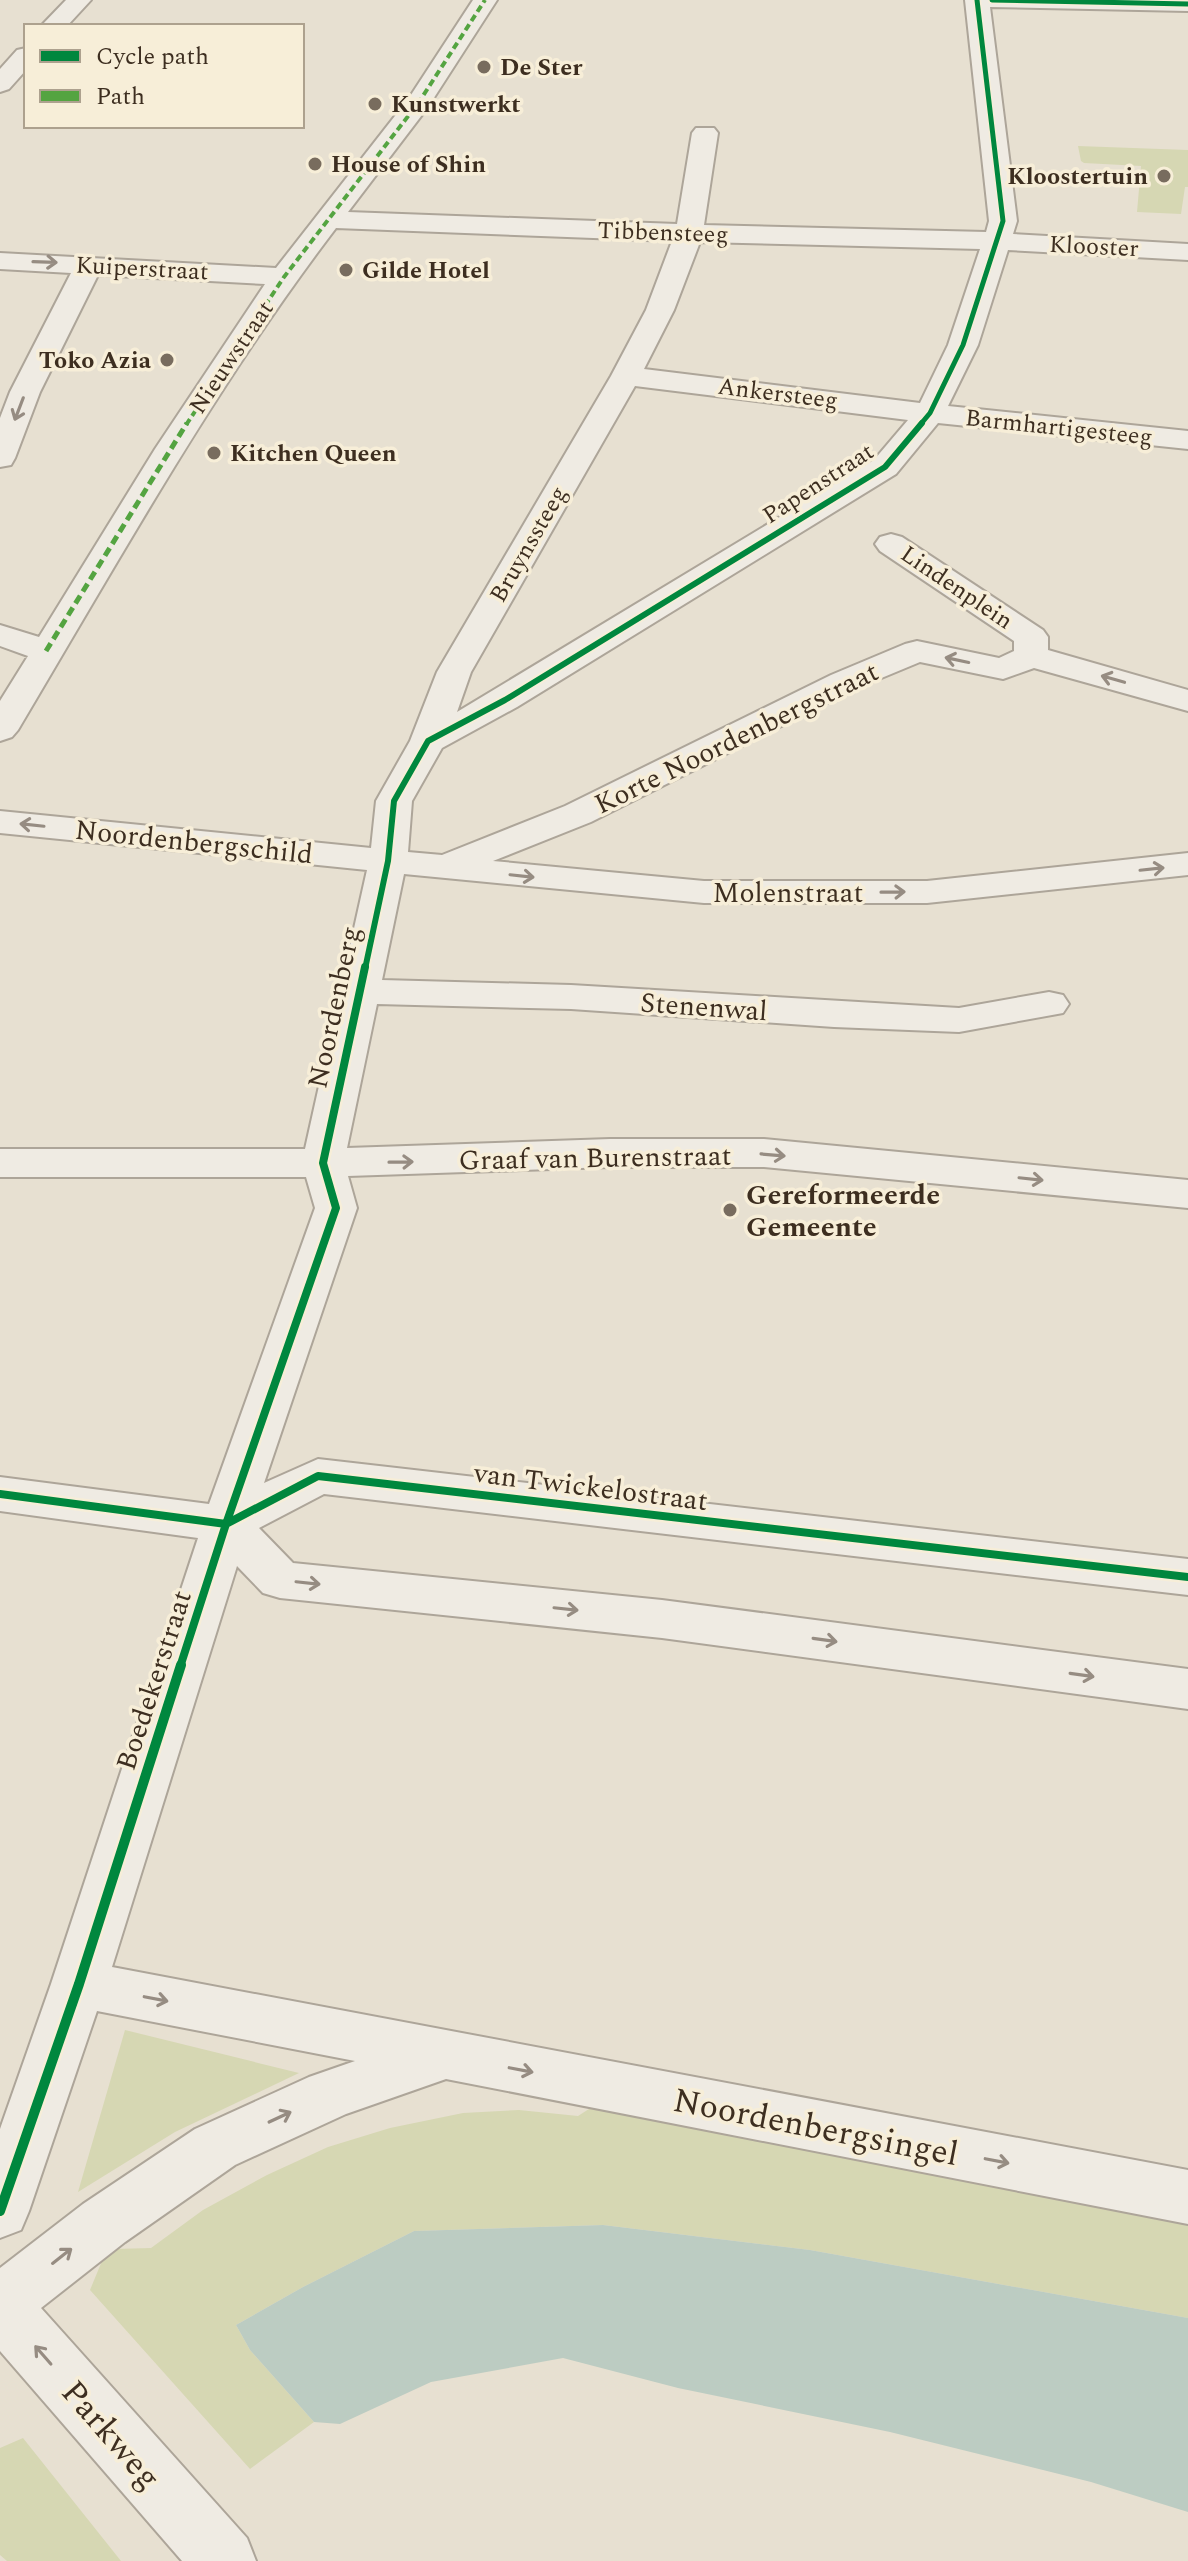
<svg xmlns="http://www.w3.org/2000/svg" width="1188" height="2561" viewBox="0 0 1188 2561" font-family="Spectral,serif">
	<style>
		.green { fill: #d6d7b3 }
		.water { fill: #bcccc2 }
		.lines { fill: none; stroke-linecap: round; stroke-linejoin: round }
		.minor-casing { stroke: #ada599; stroke-width: 4 }
		.minor { fill: #efebe3; fill-rule: evenodd }
		.quiet-far1 { stroke: #54a441; stroke-width: 4; stroke-dasharray: 7 4; stroke-linecap: butt }
		.quiet { stroke: #54a441; stroke-width: 5; stroke-dasharray: 9 5; stroke-linecap: butt }
		.cycleway-far3-casing { stroke: #f7eed8; stroke-width: 8 }
		.cycleway-far2-casing { stroke: #f7eed8; stroke-width: 10 }
		.cycleway-far1-casing { stroke: #f7eed8; stroke-width: 13 }
		.cycleway-casing { stroke: #f7eed8; stroke-width: 15 }
		.cycleway-far3 { stroke: #00873e; stroke-width: 5 }
		.cycleway-far2 { stroke: #00873e; stroke-width: 6 }
		.cycleway-far1 { stroke: #00873e; stroke-width: 8 }
		.cycleway { stroke: #00873e; stroke-width: 10 }
		.oneway { stroke: #968c82 }
		.poi-dot { fill: #786c5e; stroke: #f7eed8; stroke-width: 3 }
		.labels { text-anchor: middle; stroke-width: 7; stroke-linejoin: round; paint-order: stroke }
		.far-poi-label { font-size: 24px; font-weight: bold; fill: #3d2e20; stroke: #f7eed8; text-anchor: start }
		.far-street-label { font-size: 24px; fill: #3d2e20; stroke: #f7eed8 }
		.street-label { font-size: 28px; fill: #3d2e20; stroke: #f7eed8 }
		.poi-label { font-size: 28px; font-weight: bold; fill: #3d2e20; stroke: #f7eed8; text-anchor: start }
		.near-street-label { font-size: 34px; fill: #3d2e20; stroke: #f7eed8 }
	</style>
	<rect width="100%" height="100%" fill="#e7e0d1"/>
	<!-- green -->
	<path class="green" d="M1078,146L1188,150V187H1185L1181,214L1137,212L1141,166L1084,163L1081,161Z
		M125,2030L299,2073L175,2132L78,2192Z
		M603,2100L1188,2206V2318L810,2250L603,2225L414,2231L303,2287L236,2325L250,2350L314,2422L250,2469L90,2290L102,2261L114,2249L151,2248L203,2210L267,2175L328,2147L390,2128L463,2113L519,2110L578,2116Z
		M23,2438L121,2561H7L0,2555V2448Z"/>
	<!-- water -->
	<path class="water" d="M603,2225L810,2250L1188,2318V2512L1091,2482L890,2432L678,2388L563,2358L431,2382L340,2424L314,2422L250,2350L236,2325L303,2287L414,2231Z"/>
	<g class="lines">
		<!-- minor casing -->
		<g class="minor-casing">
			<path id="minor" d="M66,0H91L67,26H41Z
				M473,0H497L428,107L348,212L677,224L692,133L696,128H714L718,133L704,225L986,232L989,221L965,0H1188V11L990,7L1017,221L1013,234L1188,244V260L1008,250L978,345L948,406L1188,431V449L938,423L896,474L517,707L442,748L412,801L408,852L442,855L565,806L831,675L905,644L917,641L999,658L1014,651V641L880,551L875,544L880,537L891,534L902,537L1043,630L1048,637V650L1188,690V711L1034,668L1003,679L920,662L855,689L591,822L493,861L704,881H927L1188,853V875L927,903H704L404,874L382,980L571,985L959,1008L1049,992L1063,995L1069,1004L1063,1013L959,1032L834,1027L571,1009L377,1004L347,1148L610,1139H764L1188,1180V1208L764,1167H610L348,1176L357,1208L264,1483L318,1459L1188,1559V1595L324,1494L259,1528L293,1563L662,1600L1188,1669V1709L662,1638L280,1598L263,1593L237,1566L112,1967L1188,2170V2224L446,2079L346,2114L235,2165L125,2242L41,2308L247,2538L256,2561H182L0,2351V2268L83,2204L195,2129L309,2077L355,2061L97,2011L29,2211L21,2230L0,2238V2129L51,1984L198,1538L0,1511V1477L209,1504L315,1208L306,1177H0V1149H305L367,870L0,833V811L371,848L376,801L410,741L437,672L611,376L646,310L672,241L336,228C216,385 119,560 18,730L12,737L0,741V701L28,656L0,646V625L39,637L155,449L265,284L98,275L40,392L15,458L11,465L0,467V418L10,392L71,273L0,269V253L276,268L409,98ZM700,242L980,249L948,345L920,403L644,369L674,310ZM635,386L908,420L874,460L457,712L471,672Z
				M26,48V70L9,89L0,92V69L17,50Z"/>
		</g>
		<!-- minor -->
		<use href="#minor" class="minor"/>
		<!-- quiet-far1 -->
		<path class="quiet-far1" d="M186,425L284,277L419,102L485,0"/>
		<!-- quiet -->
		<path class="quiet" d="M46,651L187,423"/>
		<!-- cycleway-far3 casing -->
		<g class="cycleway-far3-casing">
			<path id="cycleway-far3" d="M992,0L1188,4
				M920,425L930,413L963,345L1003,221L977,0"/>
		</g>
		<!-- cycleway-far2 casing -->
		<g class="cycleway-far2-casing">
			<path id="cycleway-far2" d="M365,969L388,861L394,801L428,741L505,700L885,467L922,423"/>
		</g>
		<!-- cycleway-far1 casing -->
		<g class="cycleway-far1-casing">
			<path id="cycleway-far1" d="M0,1494L226,1524L318,1476L1188,1577
				M180,1667L226,1524L336,1208L323,1163L365,967"/>
		</g>
		<!-- cycleway casing -->
		<g class="cycleway-casing">
			<path id="cycleway" d="M0,2211L79,1984L181,1665"/>
		</g>
		<!-- cycleway-far3 -->
		<use href="#cycleway-far3" class="cycleway-far3"/>
		<!-- cycleway-far2 -->
		<use href="#cycleway-far2" class="cycleway-far2"/>
		<!-- cycleway-far1 -->
		<use href="#cycleway-far1" class="cycleway-far1"/>
		<!-- cycleway -->
		<use href="#cycleway" class="cycleway"/>
	</g>
	<!-- one-way arrows -->
	<defs><path id="oneway-shaft" d="M-6 0H5M1.5-3L5.5 0L1.5 3" fill="none" stroke-width="1.6" stroke-linecap="round" stroke-linejoin="round" transform="scale(2)"/></defs>
	<g class="oneway">
		<use href="#oneway-shaft" transform="translate(45 262) rotate(2)"/>
		<use href="#oneway-shaft" transform="translate(19 409) rotate(111)"/>
		<use href="#oneway-shaft" transform="translate(957 660) rotate(-168)"/>
		<use href="#oneway-shaft" transform="translate(1113 679) rotate(-164)"/>
		<use href="#oneway-shaft" transform="translate(32 825) rotate(-174)"/>
		<use href="#oneway-shaft" transform="translate(1152 869) rotate(-6)"/>
		<use href="#oneway-shaft" transform="translate(522 876) rotate(6)"/>
		<use href="#oneway-shaft" transform="translate(893 892) rotate(-1)"/>
		<use href="#oneway-shaft" transform="translate(773 1155) rotate(5)"/>
		<use href="#oneway-shaft" transform="translate(401 1162) rotate(-1)"/>
		<use href="#oneway-shaft" transform="translate(1031 1179) rotate(6)"/>
		<use href="#oneway-shaft" transform="translate(308 1583) rotate(6)"/>
		<use href="#oneway-shaft" transform="translate(566 1609) rotate(6)"/>
		<use href="#oneway-shaft" transform="translate(825 1640) rotate(8)"/>
		<use href="#oneway-shaft" transform="translate(1082 1675) rotate(8)"/>
		<use href="#oneway-shaft" transform="translate(156 1999) rotate(11)"/>
		<use href="#oneway-shaft" transform="translate(521 2070) rotate(11)"/>
		<use href="#oneway-shaft" transform="translate(280 2117) rotate(-25)"/>
		<use href="#oneway-shaft" transform="translate(997 2161) rotate(11)"/>
		<use href="#oneway-shaft" transform="translate(62 2256) rotate(-38)"/>
		<use href="#oneway-shaft" transform="translate(43 2355) rotate(-131)"/>
	</g>
	<!-- markers -->
	<g class="poi-dot">
		<circle cx="484" cy="67" r="8"/>
		<circle cx="375" cy="104" r="8"/>
		<circle cx="315" cy="164" r="8"/>
		<circle cx="1164" cy="176" r="8"/>
		<circle cx="346" cy="270" r="8"/>
		<circle cx="167" cy="360" r="8"/>
		<circle cx="214" cy="453" r="8"/>
		<circle cx="730" cy="1210" r="8"/>
	</g>
	<g class="labels">
		<!-- far-poi labels -->
		<g class="far-poi-label">
			<text x="500" y="75">De Ster</text>
			<text x="391" y="112">Kunstwerkt</text>
			<text x="331" y="172">House of Shin</text>
			<text x="1148" y="184" text-anchor="end">Kloostertuin</text>
			<text x="362" y="278">Gilde Hotel</text>
			<text x="151" y="368" text-anchor="end">Toko Azia</text>
			<text x="230" y="461">Kitchen Queen</text>
		</g>
		<!-- far-street labels -->
		<g class="far-street-label">
			<text transform="translate(663 232) rotate(2)" y="8">Tibbensteeg</text>
			<text transform="translate(1094 246) rotate(3)" y="8">Klooster</text>
			<text transform="translate(142 268) rotate(3)" y="8">Kuiperstraat</text>
			<text transform="translate(231 357) rotate(-56)" y="8">Nieuwstraat</text>
			<text transform="translate(778 393) rotate(7)" y="8">Ankersteeg</text>
			<text transform="translate(1059 427) rotate(6)" y="8">Barmhartigesteeg</text>
			<text transform="translate(818 483) rotate(-33)" y="8">Papenstraat</text>
			<text transform="translate(528 544) rotate(-60)" y="8">Bruynssteeg</text>
			<text transform="translate(957 587) rotate(34)" y="8">Lindenplein</text>
		</g>
		<!-- street labels -->
		<g class="street-label">
			<text transform="translate(736 737) rotate(-26)" y="10">Korte Noordenbergstraat</text>
			<text transform="translate(194 841) rotate(6)" y="10">Noordenbergschild</text>
			<text x="788" y="902">Molenstraat</text>
			<text transform="translate(704 1006) rotate(4)" y="10">Stenenwal</text>
			<text transform="translate(333 1007) rotate(-78)" y="10">Noordenberg</text>
			<text transform="translate(595 1157) rotate(-1)" y="10">Graaf van Burenstraat</text>
			<text transform="translate(591 1486) rotate(7)" y="10">van Twickelostraat</text>
			<text transform="translate(153 1680) rotate(-72)" y="10">Boedekerstraat</text>
		</g>
		<!-- poi labels -->
		<g class="poi-label">
			<text x="746" y="1204">Gereformeerde<tspan x="746" dy="32">Gemeente</tspan></text>
		</g>
		<!-- near-street labels -->
		<g class="near-street-label">
			<text transform="translate(816 2126) rotate(11)" y="12">Noordenbergsingel</text>
			<text transform="translate(112 2434) rotate(49)" y="12">Parkweg</text>
		</g>
	</g>
	<!-- legend -->
	<rect x="24" y="24" width="280" height="104" fill="#f7eed8" stroke="#ada18e" stroke-width="2"/>
	<rect x="40" y="50" width="40" height="12" fill="#00873e" stroke="#ada18e" stroke-width="2"/>
	<text x="96" y="64" font-size="24" fill="#3d2e20">Cycle path</text>
	<rect x="40" y="90" width="40" height="12" fill="#54a441" stroke="#ada18e" stroke-width="2"/>
	<text x="96" y="104" font-size="24" fill="#3d2e20">Path</text>
</svg>
